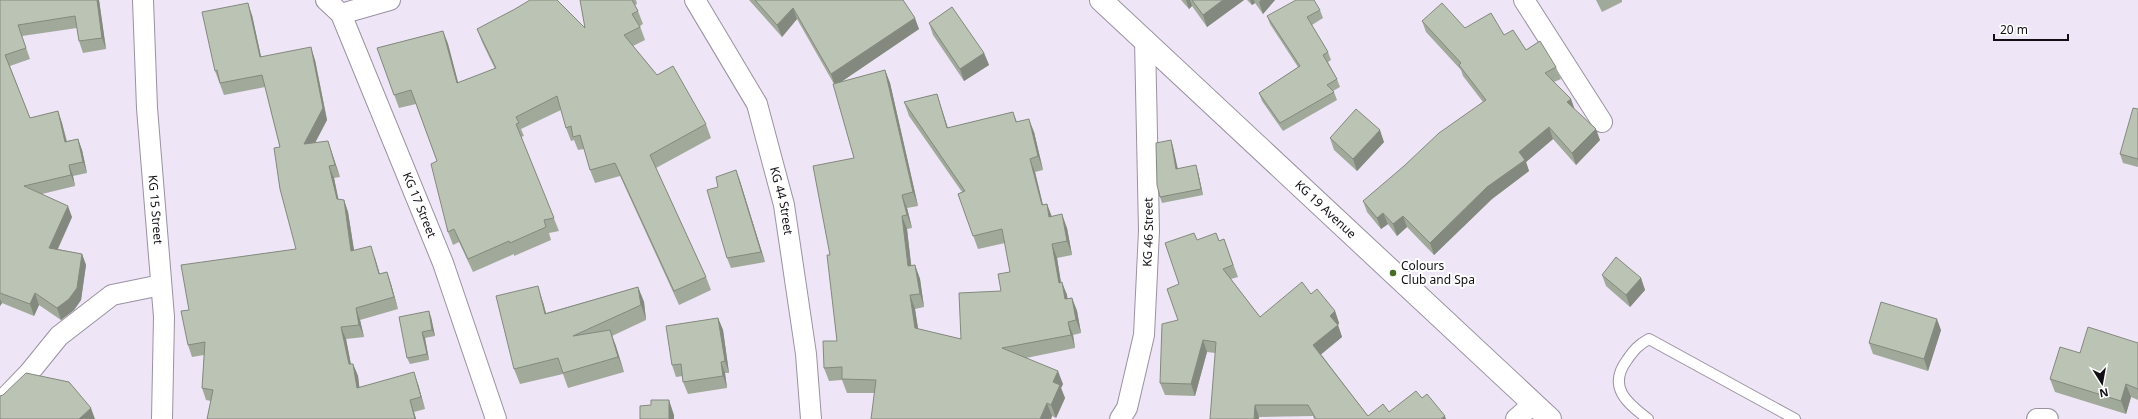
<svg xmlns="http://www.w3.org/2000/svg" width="2138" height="419" viewBox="0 0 2138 419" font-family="'Noto Sans',sans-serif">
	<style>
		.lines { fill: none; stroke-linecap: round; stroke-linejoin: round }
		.service-casing { stroke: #9a92a1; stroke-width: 12 }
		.minor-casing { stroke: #9a92a1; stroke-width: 22 }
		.secondary-casing { stroke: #9a92a1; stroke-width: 24 }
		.service { stroke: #fff; stroke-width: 10 }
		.minor { stroke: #fff; stroke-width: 20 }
		.secondary { stroke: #fff; stroke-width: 22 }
		.wall { fill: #a1a99b }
		.shaded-wall { fill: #83897e }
		.building { fill: #bbc4b4; stroke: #83897e }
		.poi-dot { fill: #456b24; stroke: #fff; stroke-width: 1.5 }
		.labels { text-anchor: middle; stroke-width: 4; stroke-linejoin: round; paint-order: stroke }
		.street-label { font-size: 12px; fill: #120f14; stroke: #fff }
		.poi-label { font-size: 12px; fill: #120f14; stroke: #fff; text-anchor: start }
	</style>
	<rect width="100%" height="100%" fill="#eee5f6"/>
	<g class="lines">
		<!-- service casing -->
		<g class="service-casing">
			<path id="service" d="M1648,419C1627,403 1607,387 1627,360C1634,350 1638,345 1649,339L1795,419"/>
		</g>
		<!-- minor casing -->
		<g class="minor-casing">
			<g id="minor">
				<path id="s1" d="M143,0L147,108L164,317L162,419"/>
				<path id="s2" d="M326,0L341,14L443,263L496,419"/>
				<path id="s3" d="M695,0L757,104L784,205L806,354L811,419"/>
				<path d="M1524,0L1602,122"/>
				<path d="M341,14L390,0"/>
				<path d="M0,403L29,373L59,336L112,295L161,285"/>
				<path id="s4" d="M1120,419L1127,408L1144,335L1149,231L1145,40"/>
				<path d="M1516,419L1533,404"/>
				<path d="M2037,419H2048"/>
			</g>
		</g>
		<!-- secondary casing -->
		<g class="secondary-casing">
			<g id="secondary">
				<path id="s5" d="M1101,0L1550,419"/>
			</g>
		</g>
		<!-- service -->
		<use href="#service" class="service"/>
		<!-- minor -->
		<use href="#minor" class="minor"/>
		<!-- secondary -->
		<use href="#secondary" class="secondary"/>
	</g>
	<!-- wall -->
	<path class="wall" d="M0,0H99L106,49L83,53L79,41L77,28L22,36L30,59L10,66L30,118L58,111L62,123L67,141L78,139L82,150L87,173L73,176L75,186L42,194L72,217L58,249L82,254L86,265L81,300L74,310L61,320L39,305L34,316L2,303L0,306Z
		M580,0H636L637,4L635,5L638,11L643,24L640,26L645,40L633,46L657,75L706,124L711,138L656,168L706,277L711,290L679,305L620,176L595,183L590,170L584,149L578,150L574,140L571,141L566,128L561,110L521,129L524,136L521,137L559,231L549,233L551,240L514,256V254L473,272L459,242L453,245L448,232L437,161L416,104L399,108L377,48L443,31L448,44L458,83L495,69L482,42L477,29L585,28Z
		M749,0H903L919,29L841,82L885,70L890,83L918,206L907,208L912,228L907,229L911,266L915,265L920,279L924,307L915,309L918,329L961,339L1001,291L1010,272L1005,243L978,249L958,194L962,192L909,116L904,102L937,94L948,128L1013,112L1017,122L1034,132L1043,170L1035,172L1043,205L1047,204L1051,216L1067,228L1072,255L1057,258L1061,282L1067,295V299L1072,298L1077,311L1081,333L1073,335L1075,348L1026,358L1063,384L1061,388L1065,398L1056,418L1052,416L1051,419H871L875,393H847L842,380L829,381L824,368L837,341L830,255L854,158L834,84L797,19L782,37Z
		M1181,0H1244L1207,27L1192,6L1189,9Z
		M1247,0H1275L1263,14L1255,3L1252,5Z
		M1596,0H1622V2L1602,12Z
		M1320,10L1323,18L1312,25L1328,52L1331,60L1328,62L1337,79L1340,87L1333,91L1334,92L1337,100L1283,131L1262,101L1259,93L1298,67L1270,24L1267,16Z
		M252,15L261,57L315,60L327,120L315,143L328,141L340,177L334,178L338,199L344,200L348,212L354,250L375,258L380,274L387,272L391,284L398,309L360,320L364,337L346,339L351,364H353L358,376L359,387L418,384L425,409L414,412L416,419H207L211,401L206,400L202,388L204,355L192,357L188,345L189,310L296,249L280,147L265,87L224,95L215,71Z
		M1422,21L1504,35L1526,50L1556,67L1561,79L1554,82L1571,99L1574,109L1600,140L1576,165L1553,139L1526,162L1529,171L1492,199L1434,255L1407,227L1397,236L1388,224L1381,229L1367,212L1363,201L1483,102L1463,76L1461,70L1426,32Z
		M929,23L984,53L989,65L964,81L933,35Z
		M2138,109V167L2123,163L2120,154Z
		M1330,138L1384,142L1357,171L1334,150Z
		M1171,140L1173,147L1178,169L1198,172L1203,195L1162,203L1160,197Z
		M736,170L740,181L765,262L731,268L727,258L718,187Z
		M1224,239L1238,277L1231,279L1260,317L1311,294L1335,311L1339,323L1338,325L1342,337L1321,354L1368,416L1389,412L1422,398L1446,419H1314L1313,416L1259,417L1215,353L1207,352L1195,396L1165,395L1160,383L1178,320L1179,284L1197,240L1219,241Z
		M1602,275L1641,278L1645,290L1630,307L1606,286Z
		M638,287L644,302L646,320L612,336L624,372L568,388L563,374L520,384L514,369L543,302L546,313Z
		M431,317L435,336L425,338L429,360L410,364L407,358Z
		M718,318L723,330L729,373H725L727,388L688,394L683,382V376L676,377L672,365Z
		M1941,330L1928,371L1873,354L1869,343Z
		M2138,343V400L2131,397L2126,414L2055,392L2050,379L2080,353Z"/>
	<!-- shaded-wall -->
	<path class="shaded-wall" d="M97,0H99L106,49L102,38Z
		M1186,0H1190L1192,6L1189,9Z
		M1223,0H1244L1207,27L1203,15Z
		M1250,0H1254L1255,3L1252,5Z
		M1261,0H1275L1263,14L1259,2Z
		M248,3L252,15L264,70L260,57Z
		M793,8L797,19L782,37L777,25Z
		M915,18L919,29L835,86L831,74Z
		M443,31L448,44L462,97L457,83Z
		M311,47L315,60L327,120L308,156L304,144Z
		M984,53L989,65L964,81L960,69Z
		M885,70L890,83L918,206L913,192Z
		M937,94L941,107L952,141L947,128Z
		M1571,99L1575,110L1567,102Z
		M58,111L62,123L69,153L65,142Z
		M1029,119L1034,132L1043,170L1038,156Z
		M1549,127L1553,139L1526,162L1529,171L1492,199L1434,255L1430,243L1519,152Z
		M1596,129L1600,140L1576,165L1572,153Z
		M1380,130L1384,142L1357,171L1353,159Z
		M78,139L82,150L87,173L83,162Z
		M1171,140L1173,147L1179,176L1176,169Z
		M328,141L340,177L335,165Z
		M1030,159L1035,172L1046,218L1042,205Z
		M69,165L73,176L75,186L71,175Z
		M1196,165L1198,172L1203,195L1201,189Z
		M329,166L334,178L341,211L337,199Z
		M736,170L740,181L765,262L761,252Z
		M902,195L907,208L912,228L907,215Z
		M344,200L348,212L356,263L351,251Z
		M1047,204L1052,217H1049Z
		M68,206L72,217L53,259L49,248Z
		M1383,213L1388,224L1381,229L1377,218Z
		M1062,214L1067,228L1072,255L1067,241Z
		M902,216L907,229L913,280L908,266Z
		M1403,216L1407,227L1397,236L1393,224Z
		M1052,244L1057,258L1063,296L1059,283Z
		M371,246L375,258L383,286L379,274Z
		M82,254L86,265L81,300L74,310L61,320L57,308Z
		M915,265L920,279L924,307L920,294Z
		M387,272L391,284L398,309L394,297Z
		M1641,278L1645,290L1630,307L1626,295Z
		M1062,282L1067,295L1070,312L1065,299Z
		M538,286L543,302L550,329L545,314Z
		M638,287L644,302L646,320L641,305Z
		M35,293L39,305L34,316L30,304Z
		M910,295L915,309L920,341L915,328Z
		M1072,298L1077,311L1081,333L1076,320Z
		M0,299L2,303L0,306Z
		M356,308L360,320L364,337L359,325Z
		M429,311L431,317L435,336L432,330Z
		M1335,311L1339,323L1338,325L1342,337L1318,357L1313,345L1330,316Z
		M718,318L723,330L729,373L725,361Z
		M1937,319L1941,330L1928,371L1924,359Z
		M1068,322L1073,335L1075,348L1071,335Z
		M341,327L346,339L353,376L349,364Z
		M610,330L616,346L624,372L618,357Z
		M422,332L425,338L429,360L427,354Z
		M1203,340L1207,352L1195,396L1191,384Z
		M721,362L725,373L727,388L723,376Z
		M353,364L358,376L361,400L357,388Z
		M1058,371L1063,384L1061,388L1065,398L1056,418L1051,405L1053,382Z
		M414,372L418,384L425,409L421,397Z
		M2126,384L2131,397L2126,414L2121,401Z
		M410,400L414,412L416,419H415Z
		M669,400L674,415V419H669Z
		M1047,403L1052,416L1051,419H1040Z
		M1255,405L1259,417V419H1254Z
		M91,408L95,419H79Z
		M1445,416L1446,419H1441Z"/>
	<!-- building -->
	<path class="building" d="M0,0H97L102,38L79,41L75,16L18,25L26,48L5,55L30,118L58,111L65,142L78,139L83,162L69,165L71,175L24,186L68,206L49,248L82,254L77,288L69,299L57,308L35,293L30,304L0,293Z
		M530,0H557L585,28L580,0H632L638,11L632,14L640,27L624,35L657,75L673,66L706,124L650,155L706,277L674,291L615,163L590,170L580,135L573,137L571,126L566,128L557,96L516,117L519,123L516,124L554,218L544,220L546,227L510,243L509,241L468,259L454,229L448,232L431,164L437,161L411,90L394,95L377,48L443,31L457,83L496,68L477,29L515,9Z
		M755,0H903L915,18L831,74L793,8L777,25Z
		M1192,0H1223L1203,15Z
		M1296,0H1314L1320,10L1307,17L1328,52L1323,55L1337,79L1327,85L1334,92L1280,123L1259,93L1300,66L1267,16Z
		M248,3L260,57L311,47L323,108L304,144L328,141L335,165L329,166L337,199L344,200L351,251L371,246L379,274L387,272L394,297L356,308L359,325L341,327L349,364H353L357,388L414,372L421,397L410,400L415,419H207L213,390L202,388L205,342L188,345L181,311L189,310L181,265L296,249L280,189L274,148L280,147L262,75L220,83L217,70L215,71L202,12Z
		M1442,3L1465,28L1491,13L1504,35L1513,30L1526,50L1540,41L1556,67L1545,73L1571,99L1567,102L1596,129L1572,153L1549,127L1519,152L1525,160L1487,187L1430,243L1403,216L1393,224L1383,213L1377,218L1363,201L1404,166L1439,133L1486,100L1459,65L1461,63L1422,21Z
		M952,7L984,53L960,69L929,23Z
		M885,70L913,192L902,195L907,215L902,216L908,266L915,265L920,294L910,295L915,328L961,339L959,293L1001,291L998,274L1010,272L1002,229L973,236L958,194L965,191L904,102L937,94L947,128L1013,112L1016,122L1029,119L1038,156L1030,159L1042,205L1047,204L1049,217L1062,214L1067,241L1052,244L1059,283L1062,282L1065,299L1072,298L1076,320L1068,322L1071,335L1002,348L1058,371L1053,382L1060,385L1051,405L1047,403L1040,419H871L876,380L842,379V367L824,368L823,341H837L827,255H830L813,166L854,158L833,84Z
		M2133,108L2138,109V159L2120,154Z
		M1356,109L1380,130L1353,159L1330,138Z
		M1171,140L1176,169L1196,165L1201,189L1160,197L1157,185L1156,143Z
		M736,170L761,252L727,258L707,190L718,187L716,177Z
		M1194,233L1197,240L1216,233L1219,241L1224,239L1233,265L1223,269L1260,317L1302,282L1311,294L1317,289L1335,311L1330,316L1338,325L1313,345L1368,416L1383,404L1389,412L1416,391L1422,398L1427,394L1445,416L1441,419H1316L1308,405H1255L1254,419H1210L1216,342L1203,340L1191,384L1160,383L1162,324L1178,320L1167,289L1179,284L1165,243Z
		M1616,257L1641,278L1626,295L1602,275Z
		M538,286L545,314L638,287L641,305L573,336L610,330L618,357L563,373L558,358L514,369L496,296Z
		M1881,302L1937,319L1924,359L1869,343Z
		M429,311L432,330L422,332L427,354L407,358L399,317Z
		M718,318L725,361L721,362L723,376L683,382L681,364L672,365L666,326Z
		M2088,327L2138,343V389L2126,384L2121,401L2050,379L2060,347L2080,353Z
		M26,373L69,382L91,408L79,419H0V396L3,395Z
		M651,400H669V419H640V406L651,405Z"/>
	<!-- markers -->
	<circle class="poi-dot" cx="1393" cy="273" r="4"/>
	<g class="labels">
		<!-- street labels -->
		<g class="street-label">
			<text dy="4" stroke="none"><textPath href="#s3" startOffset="221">KG 44 Street</textPath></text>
			<text dy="4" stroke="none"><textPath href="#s2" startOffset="227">KG 17 Street</textPath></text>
			<text dy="4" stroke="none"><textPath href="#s1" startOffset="210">KG 15 Street</textPath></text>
			<text dy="4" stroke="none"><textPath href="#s5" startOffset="307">KG 19 Avenue</textPath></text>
			<text dy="4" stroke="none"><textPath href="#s4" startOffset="191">KG 46 Street</textPath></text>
		</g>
		<!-- poi labels -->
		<g class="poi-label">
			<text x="1401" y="270">Colours<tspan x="1401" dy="14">Club and Spa</tspan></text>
		</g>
	</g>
	<!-- north arrow -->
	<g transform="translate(2102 383) rotate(169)" stroke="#ffffff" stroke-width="3" paint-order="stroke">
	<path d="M0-3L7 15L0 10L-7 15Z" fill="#120f14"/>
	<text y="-6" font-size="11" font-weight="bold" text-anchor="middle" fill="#120f14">N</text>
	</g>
	<!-- scale -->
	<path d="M1994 34v6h74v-6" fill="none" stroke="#120f14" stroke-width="2"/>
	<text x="2000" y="34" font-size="12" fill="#120f14" stroke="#ffffff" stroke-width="3" paint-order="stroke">20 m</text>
</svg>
